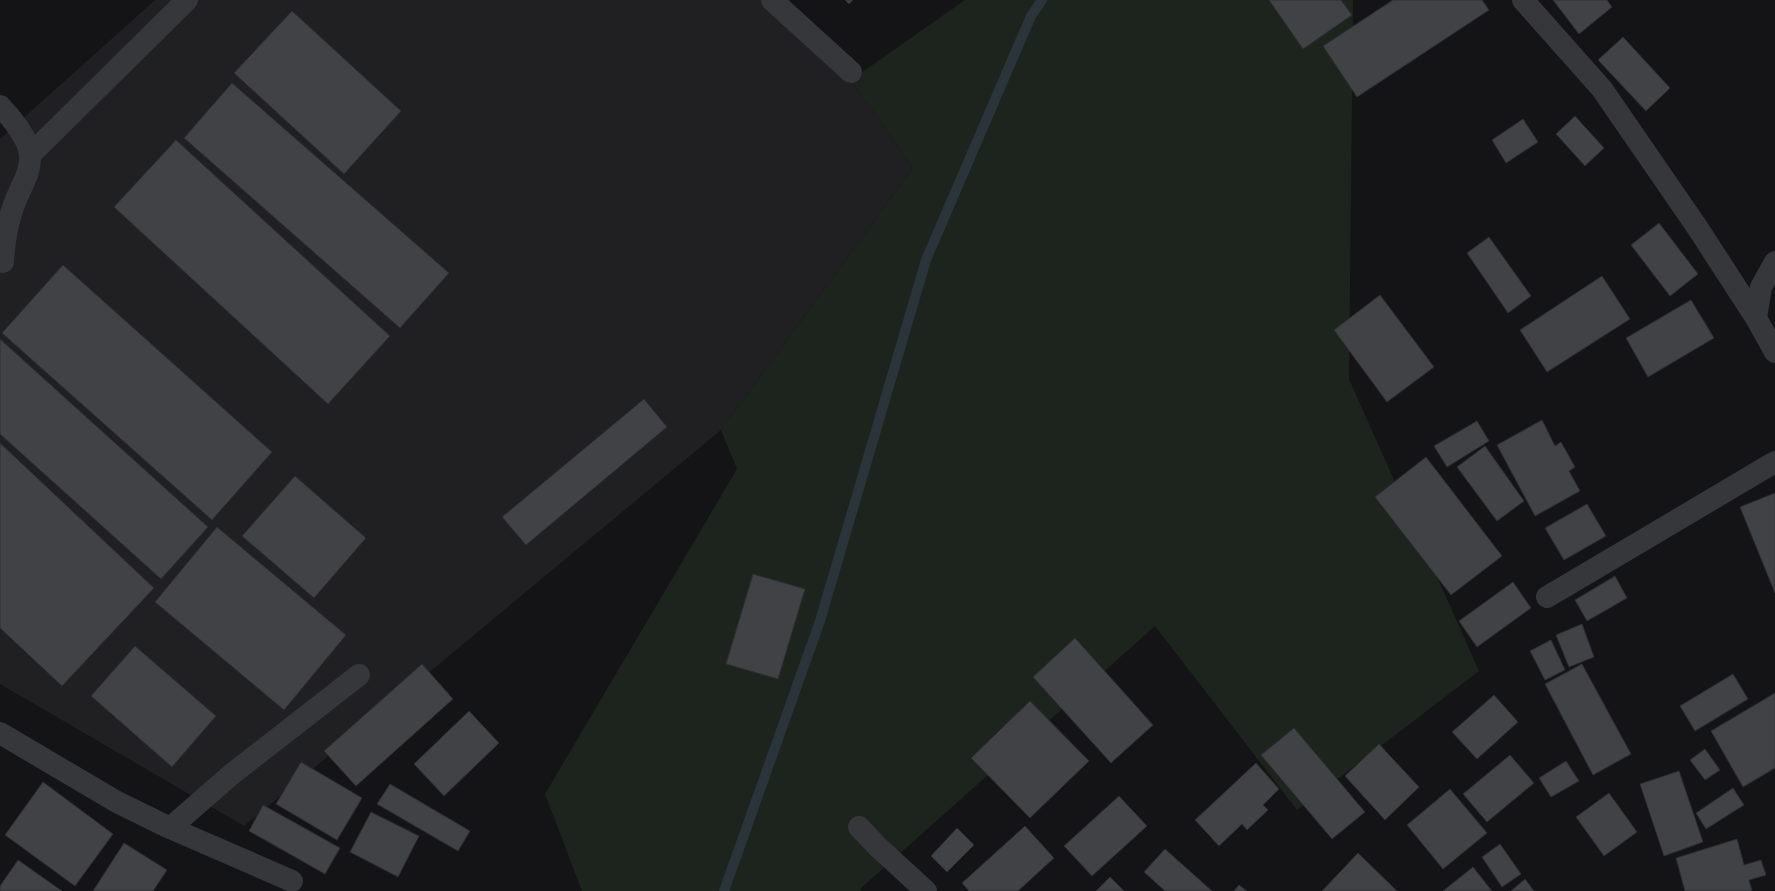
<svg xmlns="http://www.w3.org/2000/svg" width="1775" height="891" viewBox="0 0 1775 891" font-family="Arial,sans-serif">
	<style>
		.built { fill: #202023 }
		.green { fill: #1d241d }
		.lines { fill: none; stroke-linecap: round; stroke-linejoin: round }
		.stream { stroke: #2b343a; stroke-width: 10 }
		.building { fill: #404246; stroke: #2e2e32 }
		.minor { stroke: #35373b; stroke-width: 22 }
	</style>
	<rect width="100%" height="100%" fill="#141416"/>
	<!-- built -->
	<path class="built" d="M155,0H763L851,80L913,168L721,430L244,826L0,684V139Z"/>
	<!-- green -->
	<path class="green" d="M965,0H1353L1349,379L1479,671L1297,810L1155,626L860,889L862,891H582L545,794L737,469L721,430L913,168L851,80Z"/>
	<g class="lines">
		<!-- stream -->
		<path class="stream" d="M724,891L820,621L926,260L1031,16L1042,0"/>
	</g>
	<!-- building -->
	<path class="building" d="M845,0H853L849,4Z
		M1269,0H1341L1352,15L1303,49Z
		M1393,0H1482L1489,10L1357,97L1323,46Z
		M1553,0H1607L1612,7L1579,34Z
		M292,11L401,111L344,174L234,73Z
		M1623,37L1670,88L1646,111L1598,60Z
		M232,83L449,273L400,328L184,138Z
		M1575,116L1604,148L1585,166L1556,134Z
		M1523,119L1538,142L1506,163L1492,140Z
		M176,140L390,336L328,404L114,207Z
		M1659,223L1698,274L1670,296L1631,245Z
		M1489,237L1531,296L1508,313L1467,253Z
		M63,265L272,452L212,520L2,333Z
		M1602,276L1630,319L1547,372L1520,330Z
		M1380,295L1434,367L1387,402L1334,330Z
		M1691,300L1714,338L1648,377L1626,338Z
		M0,339L208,527L161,579L0,434Z
		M644,399L667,427L526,545L502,517Z
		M1542,420L1555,446L1561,442L1575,467L1569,471L1580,491L1535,516L1497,445Z
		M1477,421L1489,441L1447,467L1434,446Z
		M0,443L154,588L62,686L0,628Z
		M1485,446L1524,501L1497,521L1457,467Z
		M1426,457L1502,556L1451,595L1375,497Z
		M295,476L366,538L314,598L242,536Z
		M1775,493V593L1740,507Z
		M1587,504L1606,536L1564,560L1545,528Z
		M217,527L346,635L284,710L155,602Z
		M753,574L805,589L778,679L726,664Z
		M1615,576L1627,598L1587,621L1575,600Z
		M1513,582L1531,608L1477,647L1459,621Z
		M1582,624L1594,657L1569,667L1556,635Z
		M1075,638L1153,725L1111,763L1033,677Z
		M1551,640L1565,670L1545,680L1530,651Z
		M135,646L216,716L172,767L91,696Z
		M422,664L453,699L356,786L324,751Z
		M1582,664L1631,754L1593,775L1545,684Z
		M1733,674L1748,699L1695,731L1680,706Z
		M1775,693V768L1743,787L1711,731Z
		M1494,695L1518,722L1477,759L1452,732Z
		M1030,701L1089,761L1030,818L971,758Z
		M469,711L499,743L444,796L414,764Z
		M1294,728L1365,812L1332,839L1261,755Z
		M1379,744L1419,787L1385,820L1345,776Z
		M1705,749L1720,770L1705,780L1690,760Z
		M1510,755L1534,783L1487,822L1463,794Z
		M1566,761L1579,781L1551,797L1539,778Z
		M301,762L362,798L337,840L276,804Z
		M1256,763L1279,789L1263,805L1268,810L1247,830L1242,824L1219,846L1195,820Z
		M1679,771L1703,842L1664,856L1640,784Z
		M43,782L113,834L75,886L5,835Z
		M390,784L470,831L458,851L377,804Z
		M1733,788L1744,805L1706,829L1696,813Z
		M1450,789L1487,833L1443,869L1407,825Z
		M1609,793L1637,832L1604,856L1576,817Z
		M1119,796L1147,826L1092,876L1064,846Z
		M263,805L340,848L325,874L249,831Z
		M371,812L419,836L398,877L350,852Z
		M1025,826L1054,858L1018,891H969L962,883Z
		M957,828L974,845L947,872L931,856Z
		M1737,839L1744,865L1761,860L1766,875L1749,880L1752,891H1685L1676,858Z
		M124,843L167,870L153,891H93Z
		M1500,844L1521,874L1502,887L1482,857Z
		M1165,849L1212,891H1165L1144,872Z
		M1358,853L1397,891H1322Z
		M18,860L62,891H0V886Z
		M1473,867L1492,891H1443Z
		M1110,877L1124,891H1096Z
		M1525,879L1534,891H1511Z
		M1239,885L1247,891H1234Z"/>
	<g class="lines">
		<!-- minor -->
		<path class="minor" d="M772,0L851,72
			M1523,0L1602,89L1697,227L1756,318L1775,352
			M0,106C11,117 29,139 30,155C31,173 21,186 15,202C7,223 4,240 3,262
			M30,155L187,0
			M1756,318L1761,287L1775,262
			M1547,597L1775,462
			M0,733L117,802L170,828L232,774L359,675
			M859,827L878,847L926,891
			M170,828L292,881"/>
	</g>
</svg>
